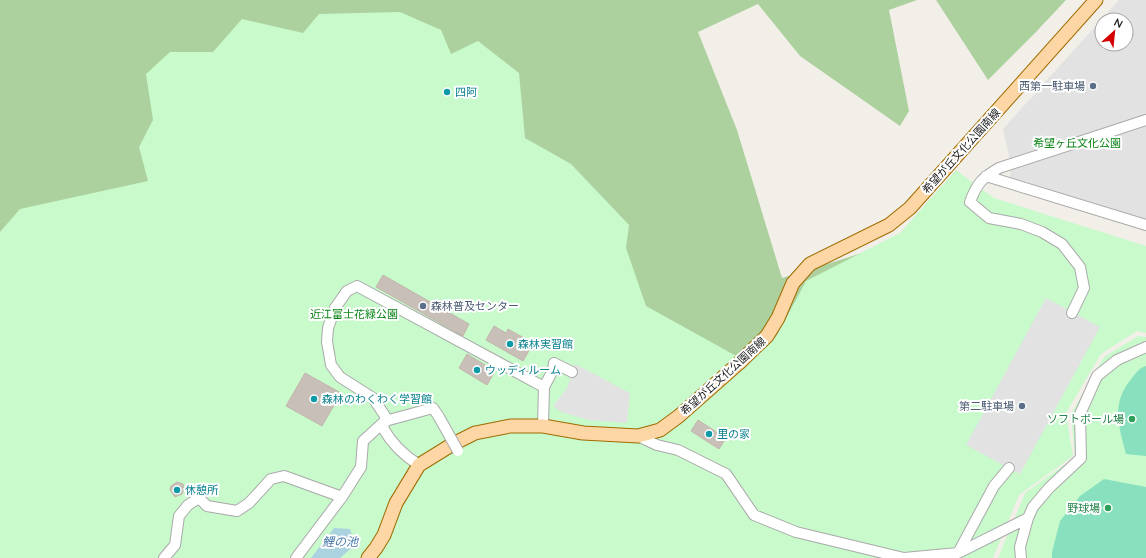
<svg xmlns="http://www.w3.org/2000/svg" width="1146" height="558" viewBox="0 0 1146 558" font-family="Quicksand,'Noto Sans JP',sans-serif">
	<style>
		.forest { fill: #add19e }
		.park { fill: #c8facc }
		.pitch { fill: #88e0be }
		.parking { fill: #e2e2e2; fill-rule: evenodd }
		.water { fill: #aad3df }
		.building { fill: #c7bfb8; stroke: #c4b6ab }
		.lines { fill: none; stroke-linecap: round; stroke-linejoin: round }
		.minor-casing { stroke: #a9a9a9; stroke-width: 12 }
		.major-casing { stroke: #a06b00; stroke-width: 15 }
		.minor { stroke: #fff; stroke-width: 10 }
		.major { stroke: #fcd6a4; stroke-width: 13 }
		.minor-bridge-casing { stroke: #a9a9a9; stroke-width: 12; stroke-linecap: butt }
		.minor-bridge { stroke: #fff; stroke-width: 10 }
		.service-dot { fill: #5c6f8a; stroke: #fff; stroke-width: 1.5 }
		.culture-dot { fill: #0f9aa8; stroke: #fff; stroke-width: 1.5 }
		.leisure-dot { fill: #2e9e5b; stroke: #fff; stroke-width: 1.5 }
		.labels { text-anchor: middle; stroke-width: 4; stroke-linejoin: round; paint-order: stroke }
		.service-label { font-size: 11px; fill: #4e5e75; stroke: #fff; text-anchor: end }
		.culture-label { font-size: 11px; fill: #0d838f; stroke: #fff; text-anchor: start }
		.park-label { font-size: 11px; fill: #0c8416; stroke: #fff }
		.street-label { font-size: 11px; fill: #222; stroke: #fff }
		.leisure-label { font-size: 11px; fill: #27864d; stroke: #fff; text-anchor: end }
		.water-label { font-size: 12px; font-style: italic; fill: #4a7aab; stroke: #fff }
	</style>
	<rect width="100%" height="100%" fill="#f2efe9"/>
	<!-- forest -->
	<path class="forest" d="M0,0H917L889,10L909,111L900,126L800,56L758,4L698,32L737,130L782,278L891,244L956,440L0,558Z
		M936,0H1066L1035,33L988,80Z"/>
	<!-- park -->
	<path class="park" d="M400,12L441,30L451,54L478,41L519,73L525,138L571,164L629,225L626,248L646,306L747,362L776,337L806,281L900,233L956,170L994,198L1146,246V333L1137,331L1101,354L1066,413L1073,456L1019,495L993,558H0V232L20,209L148,181L139,147L153,120L146,74L170,52H213L242,19L303,33L319,14Z
		M1138,336L1146,337V558H998L1025,493L1075,457L1071,414L1104,357Z"/>
	<!-- pitch -->
	<path class="pitch" d="M1146,366V456L1126,454C1118,424 1111,403 1132,378C1137,372 1139,368 1146,366Z
		M1104,479L1146,487V558H1052V552L1060,521L1080,496Z"/>
	<!-- parking -->
	<path class="parking" d="M1119,0H1146V224L1027,182L1010,178L1011,165L1003,129ZM1102,20H1126V44H1102Z
		M1046,298L1100,327L1020,474L966,445Z
		M575,364L630,393L627,423L589,420L561,412L553,406L567,388Z"/>
	<!-- water -->
	<path class="water" d="M334,528L350,529L355,545L340,558H311Z"/>
	<!-- building -->
	<path class="building" d="M383,275L469,324L463,336L376,287Z
		M494,326L506,333L508,329L524,338L521,342L531,347L523,361L486,340Z
		M467,354L495,371L487,385L459,368Z
		M305,373L341,393L322,426L286,406Z
		M698,420L726,438L719,449L691,431Z
		M177,482L183,484L184,489L182,494L175,497L170,490L171,486Z"/>
	<g class="lines">
		<!-- minor casing -->
		<g class="minor-casing">
			<path id="minor" d="M986,176L1146,225
				M1072,313L1084,288L1080,267L1062,244L1042,232L1021,224L989,218L970,202C977,183 982,178 999,168L1146,120
				M544,387L553,370L554,363L572,372
				M638,436L657,445L678,450L726,474L754,515L796,532L904,558L958,553L1028,518
				M419,465C403,455 392,444 383,428L385,421V416L373,398L340,377L331,365L329,353L327,342L328,328L335,308L347,291L357,286L544,387L543,426
				M958,553L994,486L1009,468
				M164,558L175,545L179,516L188,505L199,498L207,506L237,511L249,503L271,479L284,476L342,497
				M296,558L342,497L361,467L363,441L385,421L433,408L439,417
				M1021,558L1020,547L1028,518L1033,507L1049,488L1081,458L1080,414L1097,376L1117,360L1146,347"/>
		</g>
		<!-- major casing -->
		<g class="major-casing">
			<path id="major" d="M368,558L376,548L384,535L396,503L419,465L453,444L475,433L510,426H543L583,433L638,436L660,430L679,416L739,363L767,336L778,318L793,283L810,264L889,225L910,208L1096,0"/>
		</g>
		<!-- minor -->
		<use href="#minor" class="minor"/>
		<!-- major -->
		<use href="#major" class="major"/>
		<!-- minor-bridge casing -->
		<g class="minor-bridge-casing">
			<path id="minor-bridge" d="M439,417L458,451"/>
		</g>
		<!-- minor-bridge -->
		<use href="#minor-bridge" class="minor-bridge"/>
	</g>
	<!-- markers -->
	<g class="service-dot">
		<circle cx="1093" cy="86" r="4"/>
		<circle cx="423" cy="306" r="4"/>
		<circle cx="1022" cy="406" r="4"/>
	</g>
	<g class="culture-dot">
		<circle cx="447" cy="92" r="4"/>
		<circle cx="510" cy="344" r="4"/>
		<circle cx="477" cy="370" r="4"/>
		<circle cx="314" cy="399" r="4"/>
		<circle cx="709" cy="434" r="4"/>
		<circle cx="177" cy="490" r="4"/>
	</g>
	<g class="leisure-dot">
		<circle cx="1132" cy="419" r="4"/>
		<circle cx="1108" cy="508" r="4"/>
	</g>
	<g class="labels">
		<!-- service labels -->
		<g class="service-label">
			<text x="1085" y="90">西第一駐車場</text>
			<text x="431" y="310" text-anchor="start">森林普及センター</text>
			<text x="1014" y="410">第二駐車場</text>
		</g>
		<!-- culture labels -->
		<g class="culture-label">
			<text x="455" y="96">四阿</text>
			<text x="518" y="348">森林実習館</text>
			<text x="485" y="374">ウッディルーム</text>
			<text x="322" y="403">森林のわくわく学習館</text>
			<text x="717" y="438">里の家</text>
			<text x="185" y="494">休憩所</text>
		</g>
		<!-- park labels -->
		<g class="park-label">
			<text x="1077" y="147">希望ヶ丘文化公園</text>
			<text x="354" y="318">近江富士花緑公園</text>
		</g>
		<!-- street labels -->
		<g class="street-label">
			<text transform="translate(961 151) rotate(-48)" y="4">希望が丘文化公園南線</text>
			<text transform="translate(723 376) rotate(-42)" y="4">希望が丘文化公園南線</text>
		</g>
		<!-- leisure labels -->
		<g class="leisure-label">
			<text x="1124" y="423">ソフトボール場</text>
			<text x="1100" y="512">野球場</text>
		</g>
		<!-- water labels -->
		<g class="water-label">
			<text x="340" y="546">鯉の池</text>
		</g>
	</g>
	<!-- north arrow -->
	<g transform="translate(1114 32) rotate(27)"><circle r="19" fill="#ffffff" stroke="#a7a7a7"/>
	<path d="M0-3L7 15L0 10L-7 15Z" fill="#d40000"/>
	<text y="-6" font-size="11" font-weight="bold" text-anchor="middle" fill="#222222">N</text>
	</g>
</svg>
